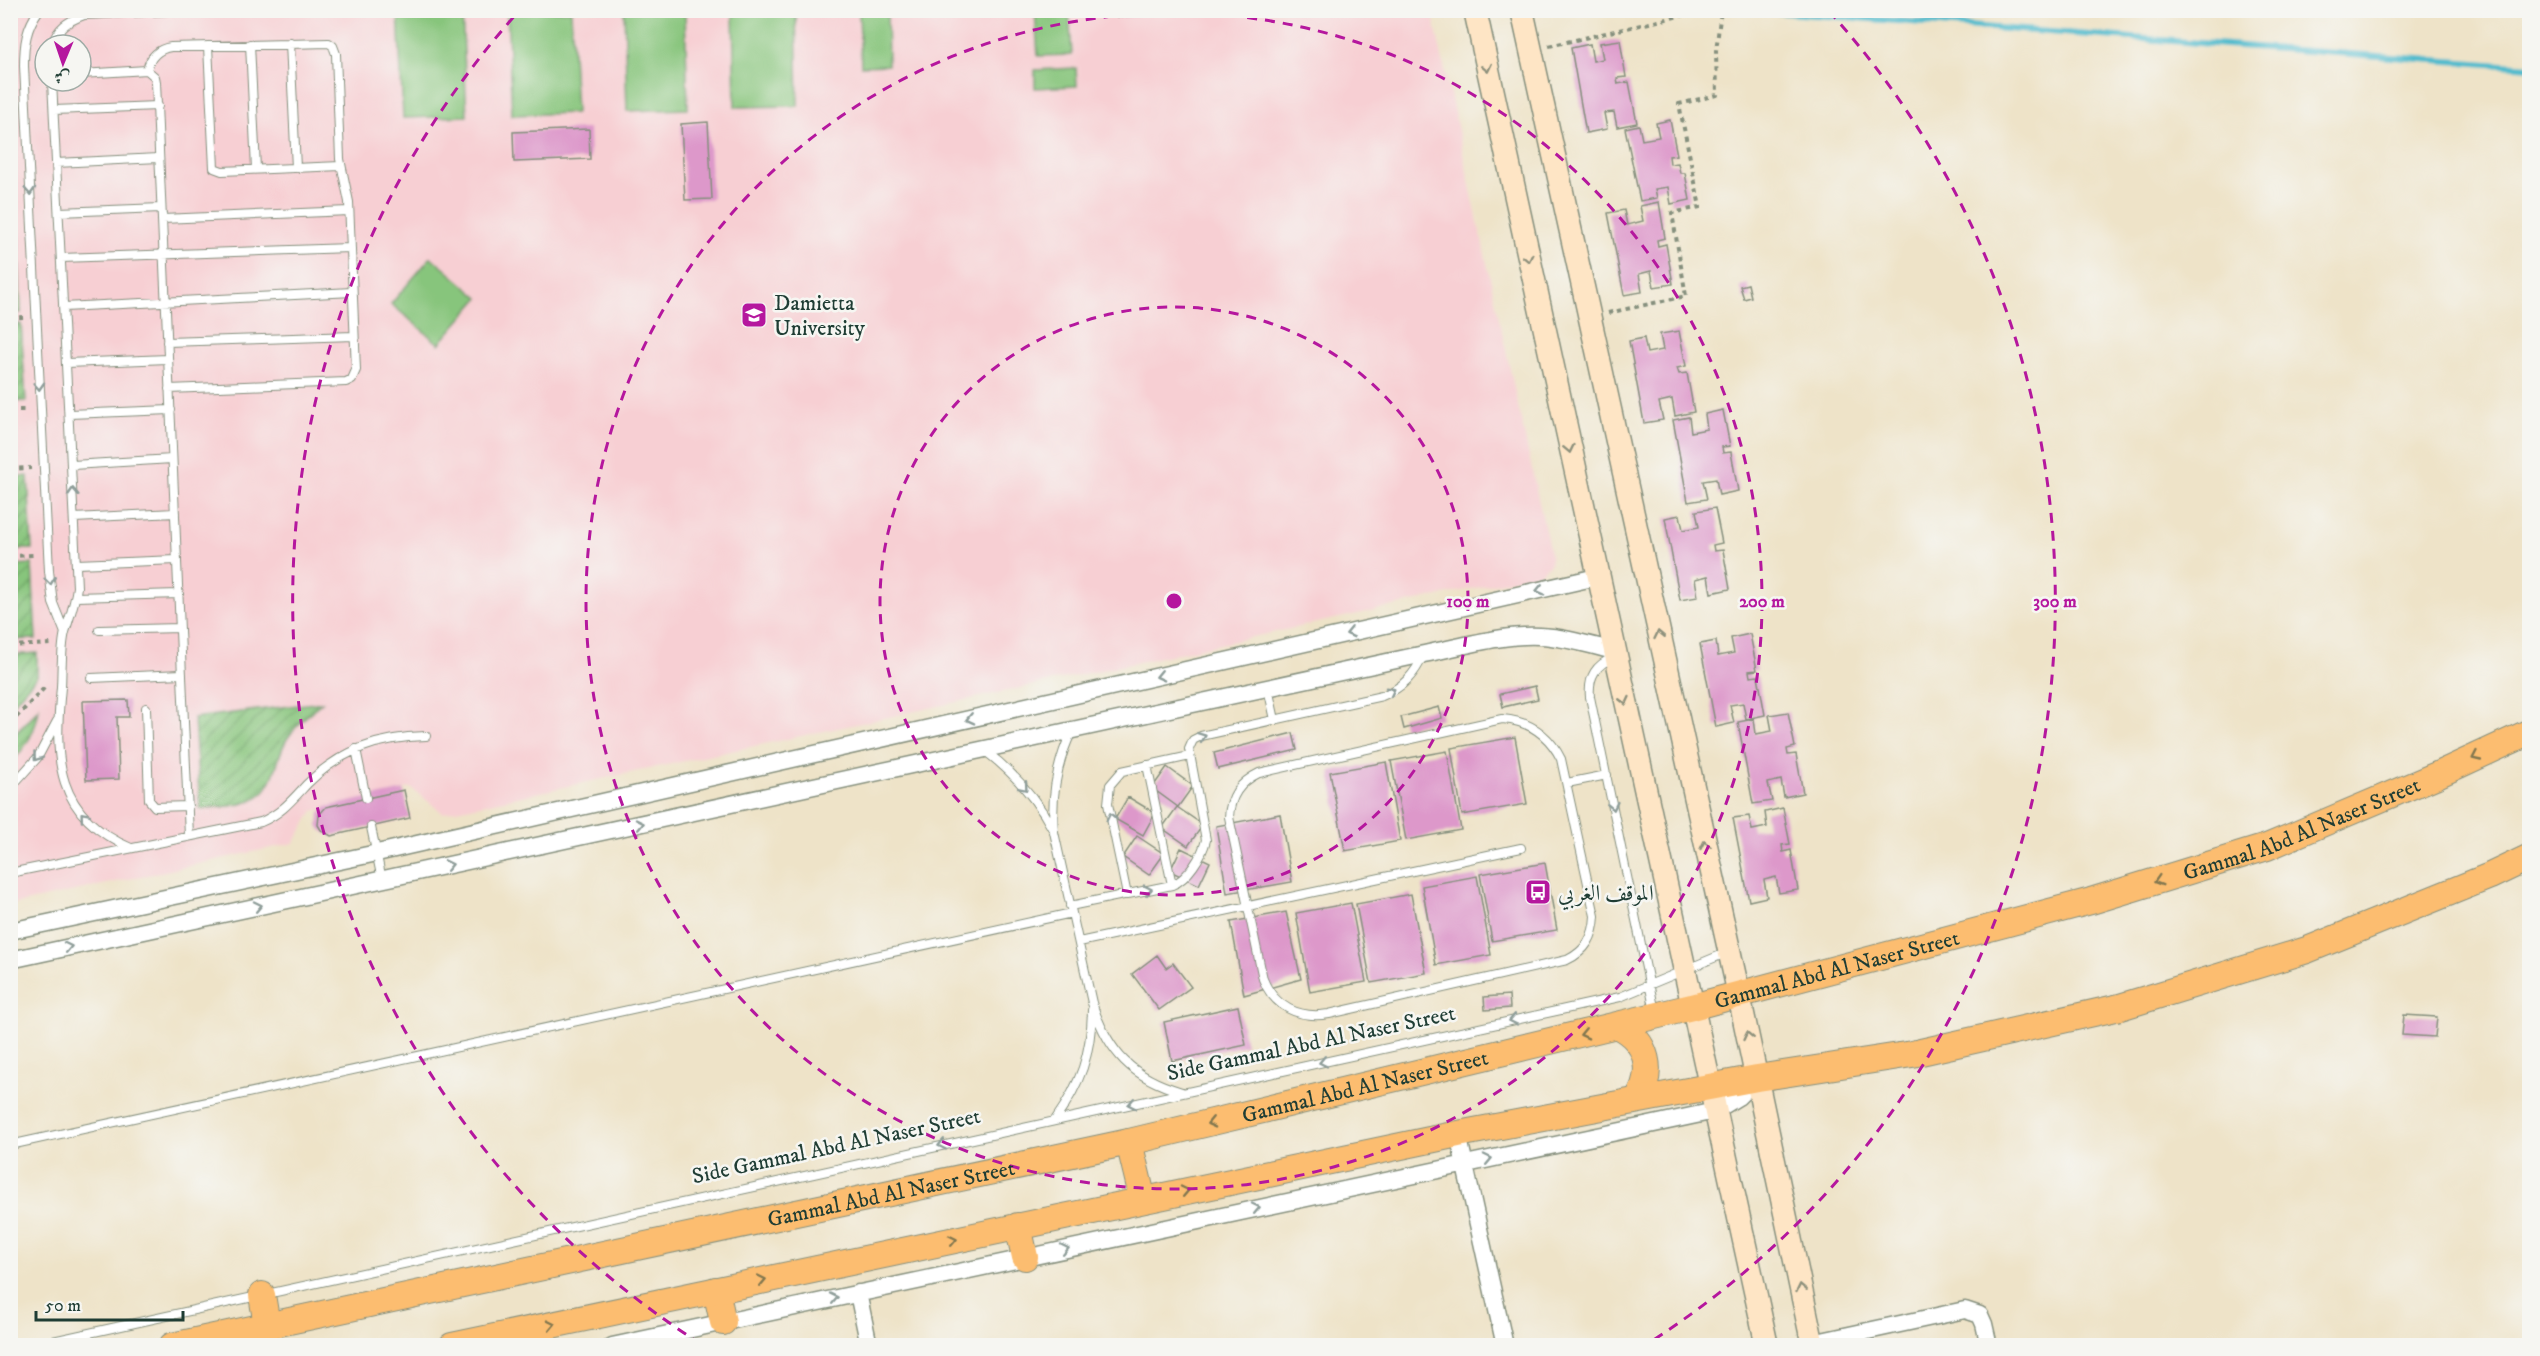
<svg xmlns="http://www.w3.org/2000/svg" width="2540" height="1356" viewBox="0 0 2540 1356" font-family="'IM FELL DW Pica',Amiri,serif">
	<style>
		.built { fill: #f7cfd3; fill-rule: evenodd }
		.garden { fill: url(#garden-furrows); stroke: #538158; stroke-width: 1.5 }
		.pitch { fill: #87c57b; stroke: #538158; stroke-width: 1.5 }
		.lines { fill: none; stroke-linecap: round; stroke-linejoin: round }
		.stream { stroke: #50bbcd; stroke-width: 6 }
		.building { fill: #dd98ca }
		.lane-casing { stroke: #86907e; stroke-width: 10 }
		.street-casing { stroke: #86907e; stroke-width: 19 }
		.secondary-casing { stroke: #86907e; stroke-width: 25 }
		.primary-casing { stroke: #86907e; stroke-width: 28 }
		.path { stroke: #86907e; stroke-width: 4; stroke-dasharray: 4.5 4.5; stroke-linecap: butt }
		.lane { stroke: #fff; stroke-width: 8 }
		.street { stroke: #fff; stroke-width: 16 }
		.secondary { stroke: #fee5c5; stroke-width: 22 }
		.primary { stroke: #fcbd6f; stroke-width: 26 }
		.oneway { stroke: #8e917c }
		.oneway2 { stroke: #8f9e9a }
		.oneway3 { stroke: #82774f }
		.ring { fill: none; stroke: #b5179e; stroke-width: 3; stroke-dasharray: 10 8 }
		.labels { text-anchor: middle; stroke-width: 5; stroke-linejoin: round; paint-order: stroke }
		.poi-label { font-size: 22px; fill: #1f3d34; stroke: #f6f6f2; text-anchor: start }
		.street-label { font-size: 22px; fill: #1f3d34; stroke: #f6f6f2 }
		.centre { fill: #b5179e; stroke: #f6f6f2; stroke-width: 3 }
		.ring-label { font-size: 18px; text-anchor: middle; font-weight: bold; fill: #b5179e; stroke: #f6f6f2; stroke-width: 5; stroke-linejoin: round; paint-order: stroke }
	</style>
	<defs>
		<pattern id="garden-furrows" width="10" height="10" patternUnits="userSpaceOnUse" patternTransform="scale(1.5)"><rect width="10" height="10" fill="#87c57b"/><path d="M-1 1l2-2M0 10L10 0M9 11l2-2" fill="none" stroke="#6ea166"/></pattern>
	</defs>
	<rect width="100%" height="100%" fill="#f6f6f2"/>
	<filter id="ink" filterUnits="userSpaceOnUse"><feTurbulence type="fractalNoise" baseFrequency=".0167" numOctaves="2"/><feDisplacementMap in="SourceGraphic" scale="12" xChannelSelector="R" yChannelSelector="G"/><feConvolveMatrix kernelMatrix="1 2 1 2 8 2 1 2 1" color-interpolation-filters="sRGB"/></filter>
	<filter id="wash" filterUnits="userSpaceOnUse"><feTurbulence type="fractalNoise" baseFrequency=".008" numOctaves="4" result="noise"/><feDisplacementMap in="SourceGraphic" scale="24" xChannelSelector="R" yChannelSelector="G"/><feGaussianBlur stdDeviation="1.35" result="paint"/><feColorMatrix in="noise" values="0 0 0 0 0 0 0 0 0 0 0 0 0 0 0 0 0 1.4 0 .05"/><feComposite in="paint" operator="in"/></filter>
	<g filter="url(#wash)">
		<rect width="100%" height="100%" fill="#eee3c8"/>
		<!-- built -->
		<path class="built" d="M10,11H1432L1551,557L1550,564L1539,574L866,722L443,813L411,788L313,811L294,843L11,905ZM45,45H81V81H45Z"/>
		<!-- garden -->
		<path class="garden" d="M11,238H18L21,313H11Z
			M11,324H21L26,401L11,402Z
			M28,476L32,549H11V477Z
			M32,564L36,639L11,640V565Z
			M37,653V676L11,706V655Z
			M322,702C309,713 297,724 287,739C275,758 277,787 254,799C239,807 217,807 200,809L194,718Z
			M39,708C36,731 27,746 11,763V738Z"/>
		<!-- pitch -->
		<path class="pitch" d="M398,11H462L467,116L403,118Z
			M507,11H571L576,113L512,115Z
			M624,11H685L688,109L627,111Z
			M733,11H796L798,106L735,107Z
			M887,11L888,65L861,66L859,12Z
			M1035,11H1069L1072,55L1038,56Z
			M1076,68L1077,86L1035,88V70Z
			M431,257L479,298L439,344L391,304Z"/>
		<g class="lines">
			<!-- stream -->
			<path class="stream" d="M1747,10L2530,67"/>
		</g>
		<g id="blocks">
			<!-- building -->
			<path class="building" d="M1115,10H1136L1137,16L1115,17Z
				M1620,40L1626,77L1617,78L1618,84L1629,82L1637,123L1617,127L1614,112L1604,113L1607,129L1586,133L1571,48L1590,44L1593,61L1603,59L1600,43Z
				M1670,120L1677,155L1669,156L1670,164L1678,163L1680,173H1685L1690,200L1671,204L1668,187L1655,189L1657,198L1640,201L1625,128L1639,125L1642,140L1659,137L1656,123Z
				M708,122L712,199L685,200L681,124Z
				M589,129L590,159L514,162L513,132Z
				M1659,202L1665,238L1657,240L1658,246L1666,244L1673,284L1654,287L1651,271L1639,274L1642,292L1624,295L1608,213L1624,210L1627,225L1643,221L1640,206Z
				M1748,284L1751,297L1744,299L1740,286Z
				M1679,331L1686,366L1677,368L1679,374L1687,373L1694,412L1675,416L1672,399L1659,402L1663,420L1644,423L1629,341L1644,338L1647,353L1663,350L1660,334Z
				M1723,410L1730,446L1722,447L1723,453L1731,452L1738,491L1719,495L1716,479L1703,481L1707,499L1688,502L1673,420L1689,417L1691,432L1707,429L1705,414Z
				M1715,508L1722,543L1713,545L1714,551L1723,550L1730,589L1711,593L1708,576L1695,579L1698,597L1680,600L1665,518L1680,515L1683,530L1699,527L1696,511Z
				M1750,634L1757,670L1749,671L1750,677L1758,676L1765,715L1746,719L1743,703L1730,705L1734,723L1716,727L1700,644L1716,641L1718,656L1734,653L1731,638Z
				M1535,686L1538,699L1503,707L1500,694Z
				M128,700L129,717H117L119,779L86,780L83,701Z
				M1439,707L1442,718L1404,729L1401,717Z
				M1788,712L1795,747L1787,749L1788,755L1796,754L1803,793L1784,797L1781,780L1768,783L1772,801L1753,804L1738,722L1754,719L1756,734L1772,731L1769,715Z
				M1293,733L1297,750L1218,769L1214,753Z
				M1515,737L1527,804L1462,815L1451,748Z
				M1447,751L1461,830L1406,840L1391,761Z
				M1386,762L1400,841L1345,851L1330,772Z
				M1167,767L1193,786L1178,807L1152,788Z
				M404,790L410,818L331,836L321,830L318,825L319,815L326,807Z
				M1128,797L1155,813L1143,835L1115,819Z
				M1177,807L1203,825L1188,846L1162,828Z
				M1783,808L1790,844L1782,845L1783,852L1791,850L1798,890L1779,893L1776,877L1764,880L1767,897L1749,901L1733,818L1749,816L1752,830L1767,827L1765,812Z
				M1280,814L1292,882L1227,893L1216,826Z
				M1137,836L1164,854L1149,875L1123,857Z
				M1181,848L1210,862L1199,885L1170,871Z
				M1545,863L1557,930L1492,941L1480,874Z
				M1477,876L1491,955L1436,965L1422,886Z
				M1411,894L1426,973L1371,983L1356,904Z
				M1351,903L1366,982L1310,992L1296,913Z
				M1286,912L1301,979L1244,995L1231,922Z
				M1157,955L1166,968L1173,963L1191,987L1159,1010L1132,974Z
				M1509,995L1510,1008L1485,1010L1484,997Z
				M1238,1006L1246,1045L1172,1061L1164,1022Z
				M2404,1015L2437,1017L2435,1037L2402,1035Z"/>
		</g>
	</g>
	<g filter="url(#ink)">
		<use href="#blocks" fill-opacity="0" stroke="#86907e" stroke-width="1.5"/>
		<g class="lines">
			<!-- lane casing -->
			<g class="lane-casing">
				<path id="lane" d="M39,10C26,28 24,44 24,66L49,571L53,603L65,633
					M290,43L296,168
					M250,44L256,169
					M52,45C57,28 68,21 84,15L190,10
					M208,46L214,168L222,171L341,166
					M147,70C150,57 157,49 171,47L329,43L333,46L336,54L340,159L349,202L356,370L352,379L346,382L169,389
					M81,74L147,70L155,77L156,82L189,836
					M52,81L77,587C75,603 70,616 65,632C61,648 62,669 61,687C54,759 55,816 131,848
					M54,110L158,106
					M56,163L159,158
					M59,212L161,208
					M162,219L349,211
					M61,258L350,248
					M64,307L352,292
					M167,342L354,336
					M67,363L168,359
					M69,414L171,410
					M72,465L172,459
					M74,518L175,513
					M77,564L177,560
					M76,597L179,594
					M99,630L180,628
					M1614,657C1596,665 1588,676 1590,697L1655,1012
					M91,678L182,674
					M1268,688L1275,720
					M146,708L149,800L155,807L188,806
					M1502,719C1530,721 1549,735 1561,759L1595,916C1594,937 1586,951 1567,960L1329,1014C1299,1019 1274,1007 1263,979L1229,817C1230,796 1240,782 1259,773Z
					M1072,731C1056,764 1051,796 1054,832L1092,1003C1108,1052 1132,1078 1182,1092
					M356,749L366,798
					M984,750C1013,772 1035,796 1052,828
					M1147,765L1172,885
					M1567,783L1607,775
					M10,788L38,757L57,721
					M371,827L382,880
					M10,873L261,822C282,813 292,800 307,784C341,750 379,737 426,736
					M1127,895L1108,804L1110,785L1122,771L1190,756
					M1070,906L1172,885C1188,879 1202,856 1206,840L1189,749L1193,740L1201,736L1382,696C1403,688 1415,674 1424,654
					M1079,942L1521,848
					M1055,1120C1081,1083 1091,1055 1092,1010
					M10,1145L1072,913
					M30,1346L1620,997L1728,952"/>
			</g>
			<!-- street casing -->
			<g class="street-casing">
				<path id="street" d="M10,931L377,853L1597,577
					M10,960L1424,654C1461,647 1501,634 1540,636C1565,637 1590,645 1614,651
					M1458,1134L1505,1346
					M858,1293L869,1346
					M1812,1343L1965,1310L1980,1315L1984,1324L1989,1346
					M612,1346L1715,1111L1738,1097L1757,1078"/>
			</g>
			<!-- secondary casing -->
			<g class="secondary-casing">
				<path id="secondary" d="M1475,10L1767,1346
					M1522,10L1739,995L1813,1346"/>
			</g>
			<!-- primary casing -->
			<g class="primary-casing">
				<g id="primary">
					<path d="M1618,1026C1648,1041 1655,1072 1637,1100"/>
					<path d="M1129,1142L1143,1200"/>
					<path d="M1018,1226L1025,1257"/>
					<path d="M716,1290L723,1322"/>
					<path d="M262,1295L267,1325"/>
					<path id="s1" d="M172,1346L1129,1142L1692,1007L2091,901L2267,847L2437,775L2530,732"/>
					<path d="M452,1346L1458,1134L1757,1078L1912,1054L2120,1007L2307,950L2490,876L2530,857"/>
				</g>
			</g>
			<!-- path -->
			<path class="path" d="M1549,46L1706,10
				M1608,313L1686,296L1672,213L1700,207L1679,104L1717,95L1716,51L1721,10
				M10,318L23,317
				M10,410H28
				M10,469L31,468
				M10,556L35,555
				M10,646L51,644
				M10,724L47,685"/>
			<!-- lane -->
			<use href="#lane" class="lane"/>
			<!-- street -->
			<use href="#street" class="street"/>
			<!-- secondary -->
			<use href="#secondary" class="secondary"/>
			<!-- primary -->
			<use href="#primary" class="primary"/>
		</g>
		<!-- one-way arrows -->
		<defs><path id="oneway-chevron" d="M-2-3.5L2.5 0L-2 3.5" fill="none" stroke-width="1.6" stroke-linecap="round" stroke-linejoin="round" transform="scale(1.5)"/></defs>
		<g class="oneway">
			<use href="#oneway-chevron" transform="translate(1487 68) rotate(78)"/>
			<use href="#oneway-chevron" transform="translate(1528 258) rotate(78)"/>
			<use href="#oneway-chevron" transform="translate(1569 449) rotate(78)"/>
			<use href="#oneway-chevron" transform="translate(1659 635) rotate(-102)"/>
			<use href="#oneway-chevron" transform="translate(1625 701) rotate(77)"/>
			<use href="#oneway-chevron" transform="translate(1705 845) rotate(-102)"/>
			<use href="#oneway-chevron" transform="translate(1748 1036) rotate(-102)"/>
			<use href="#oneway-chevron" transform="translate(1801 1288) rotate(-102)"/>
		</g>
		<g class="oneway2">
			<use href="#oneway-chevron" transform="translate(30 191) rotate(87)"/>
			<use href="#oneway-chevron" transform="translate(39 386) rotate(87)"/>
			<use href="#oneway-chevron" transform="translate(73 492) rotate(-93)"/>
			<use href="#oneway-chevron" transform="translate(50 581) rotate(83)"/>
			<use href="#oneway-chevron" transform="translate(1540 590) rotate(167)"/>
			<use href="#oneway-chevron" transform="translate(1350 633) rotate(167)"/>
			<use href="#oneway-chevron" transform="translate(1160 676) rotate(167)"/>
			<use href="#oneway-chevron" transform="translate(1391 691) rotate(-27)"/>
			<use href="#oneway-chevron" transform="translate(970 719) rotate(167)"/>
			<use href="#oneway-chevron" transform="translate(1202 737) rotate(-20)"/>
			<use href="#oneway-chevron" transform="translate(37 757) rotate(125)"/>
			<use href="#oneway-chevron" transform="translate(1024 787) rotate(49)"/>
			<use href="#oneway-chevron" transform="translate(1613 806) rotate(78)"/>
			<use href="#oneway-chevron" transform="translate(84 816) rotate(-130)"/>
			<use href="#oneway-chevron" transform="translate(1111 817) rotate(-102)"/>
			<use href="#oneway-chevron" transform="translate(640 824) rotate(-12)"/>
			<use href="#oneway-chevron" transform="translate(449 865) rotate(-12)"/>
			<use href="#oneway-chevron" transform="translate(1148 890) rotate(-12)"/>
			<use href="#oneway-chevron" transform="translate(258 906) rotate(-12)"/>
			<use href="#oneway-chevron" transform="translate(68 947) rotate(-12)"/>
			<use href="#oneway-chevron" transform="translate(1513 1020) rotate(168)"/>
			<use href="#oneway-chevron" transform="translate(1323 1062) rotate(168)"/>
			<use href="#oneway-chevron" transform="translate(1132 1104) rotate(168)"/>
			<use href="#oneway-chevron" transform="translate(942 1145) rotate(168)"/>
			<use href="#oneway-chevron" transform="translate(1488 1159) rotate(-12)"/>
			<use href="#oneway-chevron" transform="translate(1256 1208) rotate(-12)"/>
			<use href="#oneway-chevron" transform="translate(1065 1249) rotate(-12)"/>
			<use href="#oneway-chevron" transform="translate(834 1298) rotate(-12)"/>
		</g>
		<g class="oneway3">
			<use href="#oneway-chevron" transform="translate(2476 757) rotate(155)"/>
			<use href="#oneway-chevron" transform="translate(2158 881) rotate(163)"/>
			<use href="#oneway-chevron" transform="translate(1584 1034) rotate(167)"/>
			<use href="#oneway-chevron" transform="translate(1211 1123) rotate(167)"/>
			<use href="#oneway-chevron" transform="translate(1185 1191) rotate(-12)"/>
			<use href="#oneway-chevron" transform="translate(953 1240) rotate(-12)"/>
			<use href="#oneway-chevron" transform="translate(762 1280) rotate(-12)"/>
			<use href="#oneway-chevron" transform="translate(551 1325) rotate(-12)"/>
		</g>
	</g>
	<!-- distance rings -->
	<g class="ring">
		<circle cx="1174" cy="601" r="294"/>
		<circle cx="1174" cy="601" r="588"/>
		<path d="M701 1344A881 881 0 0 1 519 11M1829 11A881 881 0 0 1 1647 1344"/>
	</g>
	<!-- icons -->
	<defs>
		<g id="university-square" transform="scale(1.35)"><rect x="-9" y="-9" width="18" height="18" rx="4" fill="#b5179e" stroke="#f6f6f2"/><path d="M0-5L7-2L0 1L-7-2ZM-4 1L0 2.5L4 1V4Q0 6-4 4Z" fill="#fff"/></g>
		<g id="bus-square" transform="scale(1.35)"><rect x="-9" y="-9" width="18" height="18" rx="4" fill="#b5179e" stroke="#f6f6f2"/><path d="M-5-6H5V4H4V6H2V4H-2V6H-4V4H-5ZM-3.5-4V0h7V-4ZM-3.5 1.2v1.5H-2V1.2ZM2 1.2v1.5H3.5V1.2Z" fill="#fff"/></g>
	</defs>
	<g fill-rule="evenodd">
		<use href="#university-square" x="754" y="315"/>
		<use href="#bus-square" x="1538" y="892"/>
	</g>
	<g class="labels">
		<!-- poi labels -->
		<g class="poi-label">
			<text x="774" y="310">Damietta<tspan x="774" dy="25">University</tspan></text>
			<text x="1558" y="900">الموقف الغربي</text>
		</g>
		<!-- street labels -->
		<g class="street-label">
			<text dy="8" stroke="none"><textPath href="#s1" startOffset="2193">Gammal Abd Al Naser Street</textPath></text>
			<text dy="8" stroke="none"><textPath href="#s1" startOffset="1707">Gammal Abd Al Naser Street</textPath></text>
			<text transform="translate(1311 1042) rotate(-12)" y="8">Side Gammal Abd Al Naser Street</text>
			<text dy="8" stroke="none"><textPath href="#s1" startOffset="1221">Gammal Abd Al Naser Street</textPath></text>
			<text transform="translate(836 1145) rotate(-12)" y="8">Side Gammal Abd Al Naser Street</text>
			<text dy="8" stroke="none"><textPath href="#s1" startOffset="735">Gammal Abd Al Naser Street</textPath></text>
		</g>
	</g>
	<circle cx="1174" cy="601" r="9" class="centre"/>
	<g class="ring-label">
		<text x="1468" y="607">100 m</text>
		<text x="1762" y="607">200 m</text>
		<text x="2055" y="607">300 m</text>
	</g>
	<!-- margin -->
	<rect width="2540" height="1356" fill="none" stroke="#f6f6f2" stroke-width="36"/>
	<!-- north arrow -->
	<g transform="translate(63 63) rotate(182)"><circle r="28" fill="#f6f6f2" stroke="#a0aca6" stroke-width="1.5"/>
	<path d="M0-4.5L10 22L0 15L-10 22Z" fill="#b5179e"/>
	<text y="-9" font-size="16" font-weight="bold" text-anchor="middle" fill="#1f3d34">ش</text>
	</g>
	<!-- scale -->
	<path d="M36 1311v9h147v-9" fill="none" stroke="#1f3d34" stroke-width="3"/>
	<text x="45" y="1311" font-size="18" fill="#1f3d34" stroke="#f6f6f2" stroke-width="4.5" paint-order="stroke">50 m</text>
</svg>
